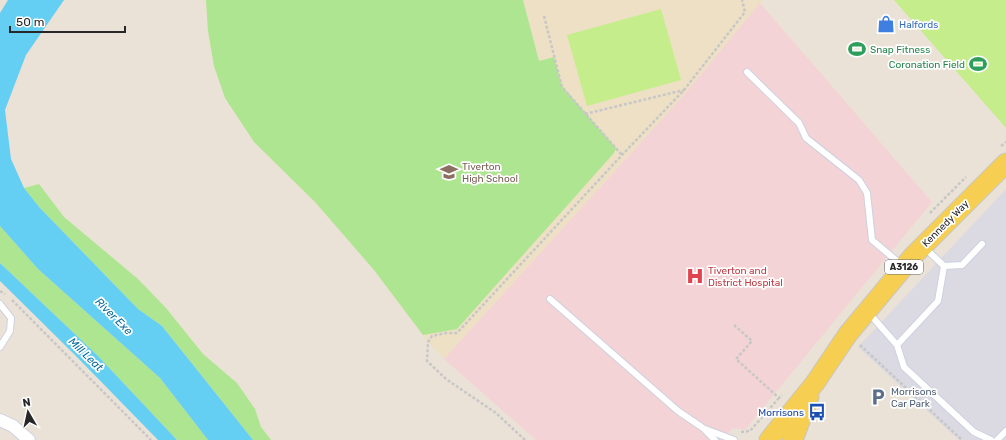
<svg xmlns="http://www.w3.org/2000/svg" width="1006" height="440" viewBox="0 0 1006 440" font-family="Rubik,sans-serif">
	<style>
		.industrial { fill: #dbd9e2 }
		.education { fill: #eee0c5 }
		.medical { fill: #f3d3d5 }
		.green { fill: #aee590 }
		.pitch { fill: #c5ed8b }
		.water { fill: #64cff3 }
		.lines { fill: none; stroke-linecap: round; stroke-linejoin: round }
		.lane-casing { stroke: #cdd1e1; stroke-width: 8 }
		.street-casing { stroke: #cdd1e1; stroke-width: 14 }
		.primary-casing { stroke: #c7c7c7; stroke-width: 21 }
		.path { stroke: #c7c7c7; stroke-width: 2.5; stroke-dasharray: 3 2; stroke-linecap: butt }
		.lane { stroke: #fff; stroke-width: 6 }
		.street { stroke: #fff; stroke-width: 12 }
		.primary { stroke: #f6ce51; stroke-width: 19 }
		.labels { text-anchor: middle; stroke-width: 3.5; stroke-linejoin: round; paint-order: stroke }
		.shield { fill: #fff; stroke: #686868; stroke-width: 1 }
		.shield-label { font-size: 9px; font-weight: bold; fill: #272727 }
		.shop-label { font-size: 10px; fill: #366cbe; stroke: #fff; text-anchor: start }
		.leisure-label { font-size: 10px; fill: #27864d; stroke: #fff; text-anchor: start }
		.education-label { font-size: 10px; fill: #785e54; stroke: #fff; text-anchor: start }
		.street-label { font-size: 10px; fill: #272727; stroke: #fff }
		.health-label { font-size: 10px; fill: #be3a42; stroke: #fff; text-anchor: start }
		.service-label { font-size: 10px; fill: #4e5e75; stroke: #fff; text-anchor: start }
		.transit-label { font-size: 10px; fill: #164399; stroke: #fff; text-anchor: end }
		.water-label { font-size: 11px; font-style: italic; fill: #076a9b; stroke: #fff }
	</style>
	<rect width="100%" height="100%" fill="#ebe2d7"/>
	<!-- industrial -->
	<path class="industrial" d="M1006,189V440H959L858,347Z"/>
	<!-- education -->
	<path class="education" d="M206,0H763L685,94L444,359L428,342L374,270L315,202L254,142L225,98L214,66L208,31Z"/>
	<!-- medical -->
	<path class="medical" d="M760,3L932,202L745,430L733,428L723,440H536L444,359L685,94Z"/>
	<!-- green -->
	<path class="green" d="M206,0H523L539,61L554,57L562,86L616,148L614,153L457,329L423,335L374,270L315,202L254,142L225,98L214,66L208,31Z
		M39,184L64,217L138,279L166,308L203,354L237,383L255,409L261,427L271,440H253L162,326L138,309L40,208L24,188Z
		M0,226L38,269L160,378L208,440H177L97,355L0,263Z"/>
	<!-- pitch -->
	<path class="pitch" d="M894,0H1006V128Z
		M661,9L681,80L587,106L567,35Z"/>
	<!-- water -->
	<path class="water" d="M8,0H64L26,55L5,110L11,159L24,188L40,208L138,309L162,326L253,440H208L160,378L38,269L0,226V13Z
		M0,263L97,355L177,440H158L76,356L0,281Z"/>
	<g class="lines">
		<!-- lane casing -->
		<g class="lane-casing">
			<path id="lane" d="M747,72L799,123L806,138L859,180L867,193L872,240L903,266
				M944,266L962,265L982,244
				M550,299L678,411L703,428L715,440
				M0,304L11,318L10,331L0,347
				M868,312L897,345L904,367L974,432L991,440
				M897,345L938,301L944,266L925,248
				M705,429L734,440
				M997,440L1006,431"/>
		</g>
		<!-- street casing -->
		<g class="street-casing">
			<path id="street" d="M0,420L13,426L29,440"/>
		</g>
		<!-- primary casing -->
		<g class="primary-casing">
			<path id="primary" d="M769,440L815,383L848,334L913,256L1006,163
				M793,440L809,397"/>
		</g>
		<!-- path -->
		<path class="path" d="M544,16L562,87L622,155
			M585,114L684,90
			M1001,146L1006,142
			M930,213L966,177
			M0,291L5,294
			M12,300L151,440
			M734,325L752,341L736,359L779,398L782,395
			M860,345L962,440
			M741,432L750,431L779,398
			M525,440L496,413L446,379L427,361L428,342L432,336L446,333H457L622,155L684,90L745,12L742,0"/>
		<!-- lane -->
		<use href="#lane" class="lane"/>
		<!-- street -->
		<use href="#street" class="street"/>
		<!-- primary -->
		<use href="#primary" class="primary"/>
	</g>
	<!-- icons -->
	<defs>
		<g id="shop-bare" transform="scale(1.38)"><path d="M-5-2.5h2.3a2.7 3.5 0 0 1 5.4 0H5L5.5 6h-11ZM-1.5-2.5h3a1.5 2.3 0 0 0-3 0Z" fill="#3f7fe0" stroke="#fff" stroke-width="2.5" paint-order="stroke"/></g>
		<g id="stadium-bare" transform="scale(1.38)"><path d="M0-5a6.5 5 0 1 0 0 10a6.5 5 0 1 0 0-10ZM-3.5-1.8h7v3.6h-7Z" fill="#2e9e5b" stroke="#fff" stroke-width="2.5" paint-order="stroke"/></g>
		<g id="school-bare" transform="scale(1.38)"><path d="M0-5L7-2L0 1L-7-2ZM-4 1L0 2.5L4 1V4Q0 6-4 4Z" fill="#8d6e63" stroke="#fff" stroke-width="2.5" paint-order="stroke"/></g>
		<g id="hospital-bare" transform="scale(1.38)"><path d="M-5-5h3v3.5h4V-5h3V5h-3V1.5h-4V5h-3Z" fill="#e0444e" stroke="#fff" stroke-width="2.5" paint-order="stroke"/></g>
		<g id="parking-bare" transform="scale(1.38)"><path d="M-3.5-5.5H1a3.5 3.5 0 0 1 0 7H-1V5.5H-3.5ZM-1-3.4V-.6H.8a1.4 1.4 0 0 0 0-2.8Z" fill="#5c6f8a" stroke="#fff" stroke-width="2.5" paint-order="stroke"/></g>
		<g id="bus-bare" transform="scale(1.38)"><path d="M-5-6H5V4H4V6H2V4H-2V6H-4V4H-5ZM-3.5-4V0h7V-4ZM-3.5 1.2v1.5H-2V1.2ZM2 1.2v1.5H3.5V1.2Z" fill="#1a4fb4" stroke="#fff" stroke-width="2.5" paint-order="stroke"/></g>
	</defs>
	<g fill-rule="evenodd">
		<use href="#shop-bare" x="886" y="24"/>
		<use href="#stadium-bare" x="857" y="49"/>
		<use href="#stadium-bare" x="978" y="64"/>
		<use href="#school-bare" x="449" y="172"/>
		<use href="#hospital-bare" x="695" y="276"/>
		<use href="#parking-bare" x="878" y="397"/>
		<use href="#bus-bare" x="817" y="412"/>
	</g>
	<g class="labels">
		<!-- shield labels -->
		<rect class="shield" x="885" y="260" width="38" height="14" rx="3"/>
		<g class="shield-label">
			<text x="904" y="270">A3126</text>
		</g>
		<!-- shop labels -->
		<g class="shop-label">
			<text x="899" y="28">Halfords</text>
		</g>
		<!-- leisure labels -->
		<g class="leisure-label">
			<text x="870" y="53">Snap Fitness</text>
			<text x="965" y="68" text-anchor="end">Coronation Field</text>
		</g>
		<!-- education labels -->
		<g class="education-label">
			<text x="462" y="170">Tiverton<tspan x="462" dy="12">High School</tspan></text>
		</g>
		<!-- street labels -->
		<g class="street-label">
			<text transform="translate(945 223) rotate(-45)" y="4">Kennedy Way</text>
		</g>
		<!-- health labels -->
		<g class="health-label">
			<text x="708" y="274">Tiverton and<tspan x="708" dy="12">District Hospital</tspan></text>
		</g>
		<!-- service labels -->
		<g class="service-label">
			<text x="891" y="395">Morrisons<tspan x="891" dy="12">Car Park</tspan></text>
		</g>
		<!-- transit labels -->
		<g class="transit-label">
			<text x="804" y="416">Morrisons</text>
		</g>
		<!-- water labels -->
		<g class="water-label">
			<text transform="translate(114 316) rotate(45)" y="4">River Exe</text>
			<text transform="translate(86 354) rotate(44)" y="4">Mill Leat</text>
		</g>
	</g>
	<!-- north arrow -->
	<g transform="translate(28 412) rotate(351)" stroke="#ffffff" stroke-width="3" paint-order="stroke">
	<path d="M0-3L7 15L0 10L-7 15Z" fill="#272727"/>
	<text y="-6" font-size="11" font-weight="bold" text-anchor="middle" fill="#272727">N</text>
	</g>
	<!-- scale -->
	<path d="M10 26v6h115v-6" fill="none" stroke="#272727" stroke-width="2"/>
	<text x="16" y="26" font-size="12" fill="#272727" stroke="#ffffff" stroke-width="3" paint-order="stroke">50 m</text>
</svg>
